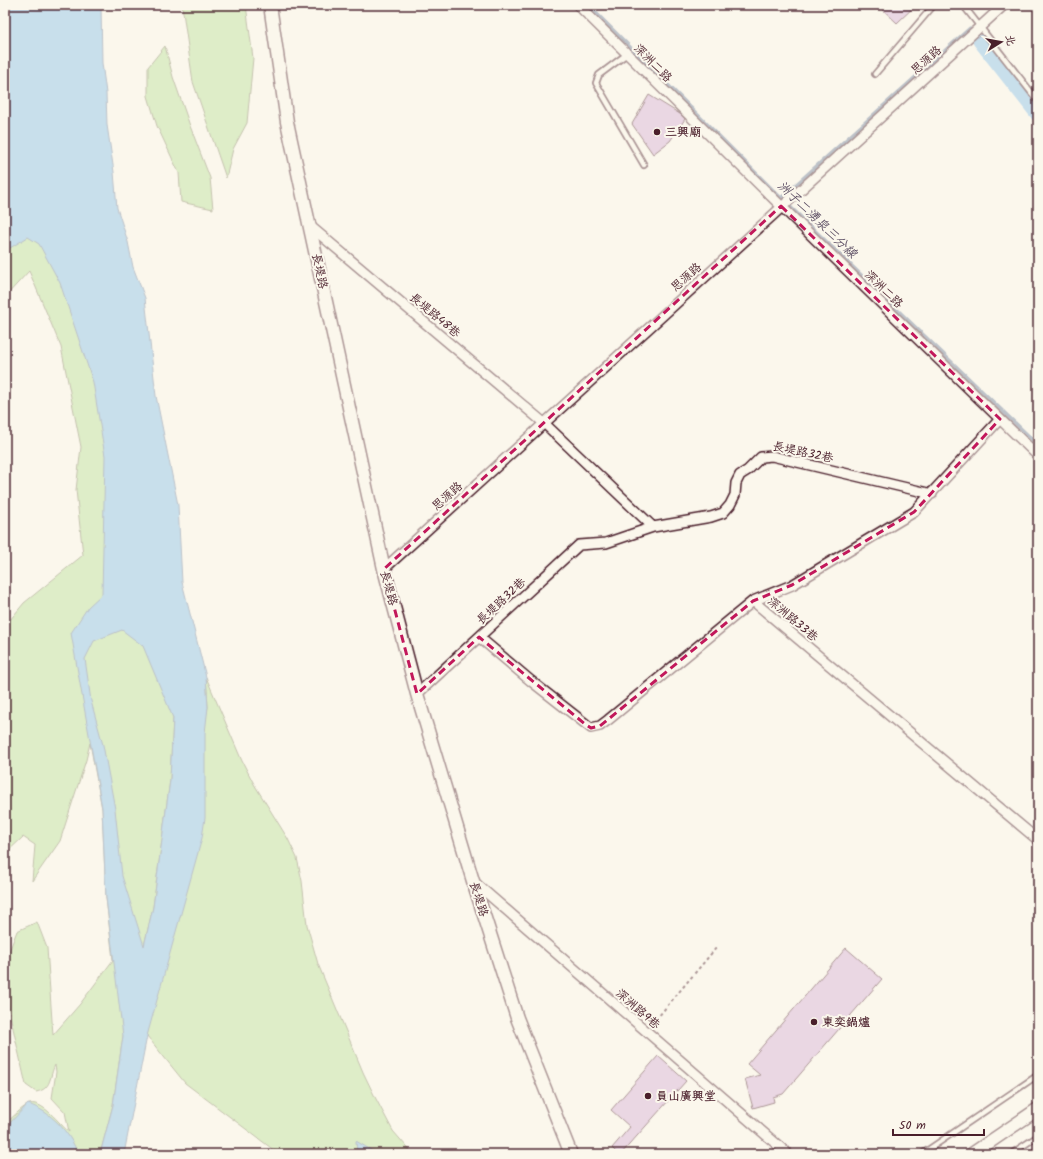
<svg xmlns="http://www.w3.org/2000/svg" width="1043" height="1159" viewBox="0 0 1043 1159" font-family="Kalam,'LXGW WenKai TC',sans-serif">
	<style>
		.green { fill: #bae09b; stroke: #828063 }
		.water { fill: #8ac0e8; stroke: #70809c; fill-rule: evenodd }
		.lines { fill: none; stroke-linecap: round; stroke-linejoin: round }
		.stream { stroke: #70809c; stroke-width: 3.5 }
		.canal { stroke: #8ac0e8; stroke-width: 13 }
		.building { fill: #d5afd7; stroke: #4a1f2b }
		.service-casing { stroke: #4a1f2b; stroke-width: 8 }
		.minor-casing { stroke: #4a1f2b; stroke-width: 12 }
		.tertiary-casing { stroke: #4a1f2b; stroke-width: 15 }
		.path { stroke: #4a1f2b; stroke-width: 2; stroke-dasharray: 3 3; stroke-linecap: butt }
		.service { stroke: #fbf7ec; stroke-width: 4.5 }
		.minor { stroke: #fbf7ec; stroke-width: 9 }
		.tertiary { stroke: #fbf7ec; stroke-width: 12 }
		.marked { fill: none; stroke: #c2185b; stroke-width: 3; stroke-dasharray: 8 5; stroke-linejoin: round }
		.poi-dot { fill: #4a1f2b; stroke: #fbf7ec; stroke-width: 1.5 }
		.labels { text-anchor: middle; stroke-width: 4; stroke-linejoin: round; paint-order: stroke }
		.street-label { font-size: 12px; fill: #4a1f2b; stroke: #fbf7ec }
		.poi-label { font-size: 12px; font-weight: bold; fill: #4a1f2b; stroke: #fbf7ec; text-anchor: start }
		.water-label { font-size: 13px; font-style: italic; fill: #5d4f64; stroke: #fbf7ec }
	</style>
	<rect width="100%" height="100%" fill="#fbf7ec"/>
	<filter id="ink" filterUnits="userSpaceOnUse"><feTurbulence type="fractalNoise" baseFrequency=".025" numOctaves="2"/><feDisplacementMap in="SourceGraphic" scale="8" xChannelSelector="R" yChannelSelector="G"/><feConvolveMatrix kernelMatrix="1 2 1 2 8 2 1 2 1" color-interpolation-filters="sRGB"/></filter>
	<g filter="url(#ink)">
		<!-- green -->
		<path class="green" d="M182,5H246L253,58L247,123L233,149L226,178L193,82Z
			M165,46L173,77L190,126L210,178L213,209L181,202L179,173L157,126L148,96V67Z
			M73,104L173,718L170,780L153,907L123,1036L113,1105L100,1154H5V1124C12,1118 19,1110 27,1105C41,1097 60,1125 69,1132L65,1112L52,1098L56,1072L55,1065C49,1077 52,1089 36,1092L26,1085L5,993V962L17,931L37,922L47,948L53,1035L80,1004L113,960L106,898L102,809L90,743L86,760L60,841L32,881L35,845L23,837L6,853L5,857V626L24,603L83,555L76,490L81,447L61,347L29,271L5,297V200Z
			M206,677L242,761L254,784L288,839L297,858L302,881L307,925L318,964L363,1072L376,1099L393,1131L413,1154H279L185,1083L147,1036L184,831L208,707Z"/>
		<!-- water -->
		<path class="water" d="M5,5H101L102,63L106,93L107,125L114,172L117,208L128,242L133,267L145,298L156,396L178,505L182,582L206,677L208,707L205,733V818L202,838L147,1036L124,1154H100L113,1105L123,1036L106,898L102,808L71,633L88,607L102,594L105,456L93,382L60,283L39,244L28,237L5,251ZM122,630L143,646L173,718L170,780L153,907L144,946L122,876L115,809L103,745L91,701L85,659L94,641Z
			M28,1104C50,1111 70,1132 78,1154H56L47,1149V1154H5V1128Z
			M356,1141L376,1153L377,1154H357Z"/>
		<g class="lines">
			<!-- stream -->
			<path class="stream" d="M588,5L781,198L1038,445
				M977,43L1038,122
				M781,198L970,28
				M1029,1154L1038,1148"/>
			<!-- canal -->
			<path class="canal" d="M979,41L1038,116"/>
		</g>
		<!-- building -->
		<path class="building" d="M878,5H916L897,23Z
			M649,95L680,114L685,119L670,141L653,154L632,124Z
			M846,948L882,979L783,1094L773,1097L774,1102L753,1108L745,1079L760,1075L747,1064Z
			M658,1056L686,1081L621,1154H618L612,1148L630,1127L611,1110Z"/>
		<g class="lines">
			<!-- service casing -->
			<g class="service-casing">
				<path id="service" d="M963,5L1038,101
					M627,54L599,75L596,83L644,165
					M875,74L934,5
					M922,1154L1038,1075
					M1011,1154L1038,1136"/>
			</g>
			<!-- minor casing -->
			<g class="minor-casing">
				<path id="minor" d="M578,5L781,206L1038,456
					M310,226L544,423L653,527L606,543L579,545L417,694
					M1000,419L914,512L792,585L753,601L1038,840
					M653,527L711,517L723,513L730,505L735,495L736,483L740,475L748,470L761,457L772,456L932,494
					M384,569L1004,5
					M479,637L531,681L591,728L600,726L608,720L753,601
					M473,881L788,1154"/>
			</g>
			<!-- tertiary casing -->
			<g class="tertiary-casing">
				<path id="tertiary" d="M270,5L287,122L384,569L417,694L473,881L517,1018L571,1154
					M972,1154L1038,1109"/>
			</g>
			<!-- path -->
			<path class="path" d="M652,1024L716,948"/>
			<!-- service -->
			<use href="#service" class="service"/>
			<!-- minor -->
			<use href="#minor" class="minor"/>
			<!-- tertiary -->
			<use href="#tertiary" class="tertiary"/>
		</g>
	</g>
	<!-- marked area -->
	<path d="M0 0H1043V1159H0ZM781,206L1000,419L914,512L792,585L753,601L600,726L591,728L585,724L479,637L417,694L384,569Z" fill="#fbf7ec" fill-opacity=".55" fill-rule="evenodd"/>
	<path class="marked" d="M781,206L1000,419L914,512L792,585L753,601L600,726L591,728L585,724L479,637L417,694L384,569Z"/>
	<!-- markers -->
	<g class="poi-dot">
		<circle cx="657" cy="132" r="4"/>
		<circle cx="814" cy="1022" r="4"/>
		<circle cx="648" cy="1096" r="4"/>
	</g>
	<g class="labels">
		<!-- street labels -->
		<g class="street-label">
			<text transform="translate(926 60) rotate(-42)" y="4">思源路</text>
			<text transform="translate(653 63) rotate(45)" y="4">深洲二路</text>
			<text transform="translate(320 271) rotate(78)" y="4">長堤路</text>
			<text transform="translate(686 277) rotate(-42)" y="4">思源路</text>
			<text transform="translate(884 289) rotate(44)" y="4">深洲二路</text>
			<text transform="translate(435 315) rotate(40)" y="4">長堤路48巷</text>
			<text transform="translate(803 452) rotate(12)" y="4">長堤路32巷</text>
			<text transform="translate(447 496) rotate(-42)" y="4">思源路</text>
			<text transform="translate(389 588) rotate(75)" y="4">長堤路</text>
			<text transform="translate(501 601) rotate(-43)" y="4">長堤路32巷</text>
			<text transform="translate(793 619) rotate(40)" y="4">深洲路33巷</text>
			<text transform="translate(479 899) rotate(72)" y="4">長堤路</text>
			<text transform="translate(638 1009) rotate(41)" y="4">深洲路9巷</text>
		</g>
		<!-- poi labels -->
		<g class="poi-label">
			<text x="665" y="136">三興廟</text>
			<text x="822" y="1026">東奕鍋爐</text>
			<text x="656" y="1100">員山廣興堂</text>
		</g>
		<!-- water labels -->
		<g class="water-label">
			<text transform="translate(818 219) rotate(44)" y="5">洲子二湧泉三分線</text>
		</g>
	</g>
	<!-- margin -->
	<rect width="1043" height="1159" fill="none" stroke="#fbf7ec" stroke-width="20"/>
	<rect x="10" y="10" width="1023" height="1139" fill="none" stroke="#4a1f2b" stroke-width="1.5" filter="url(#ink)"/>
	<!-- north arrow -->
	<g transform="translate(1001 42) rotate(79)" stroke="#fbf7ec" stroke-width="3" paint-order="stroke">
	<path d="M0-3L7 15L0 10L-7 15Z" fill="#4a1f2b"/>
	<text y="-6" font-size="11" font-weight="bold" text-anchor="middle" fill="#4a1f2b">北</text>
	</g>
	<!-- scale -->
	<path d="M893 1129v6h91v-6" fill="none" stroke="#4a1f2b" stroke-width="2"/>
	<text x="899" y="1129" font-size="12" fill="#4a1f2b" stroke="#fbf7ec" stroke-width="3" paint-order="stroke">50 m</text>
</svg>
